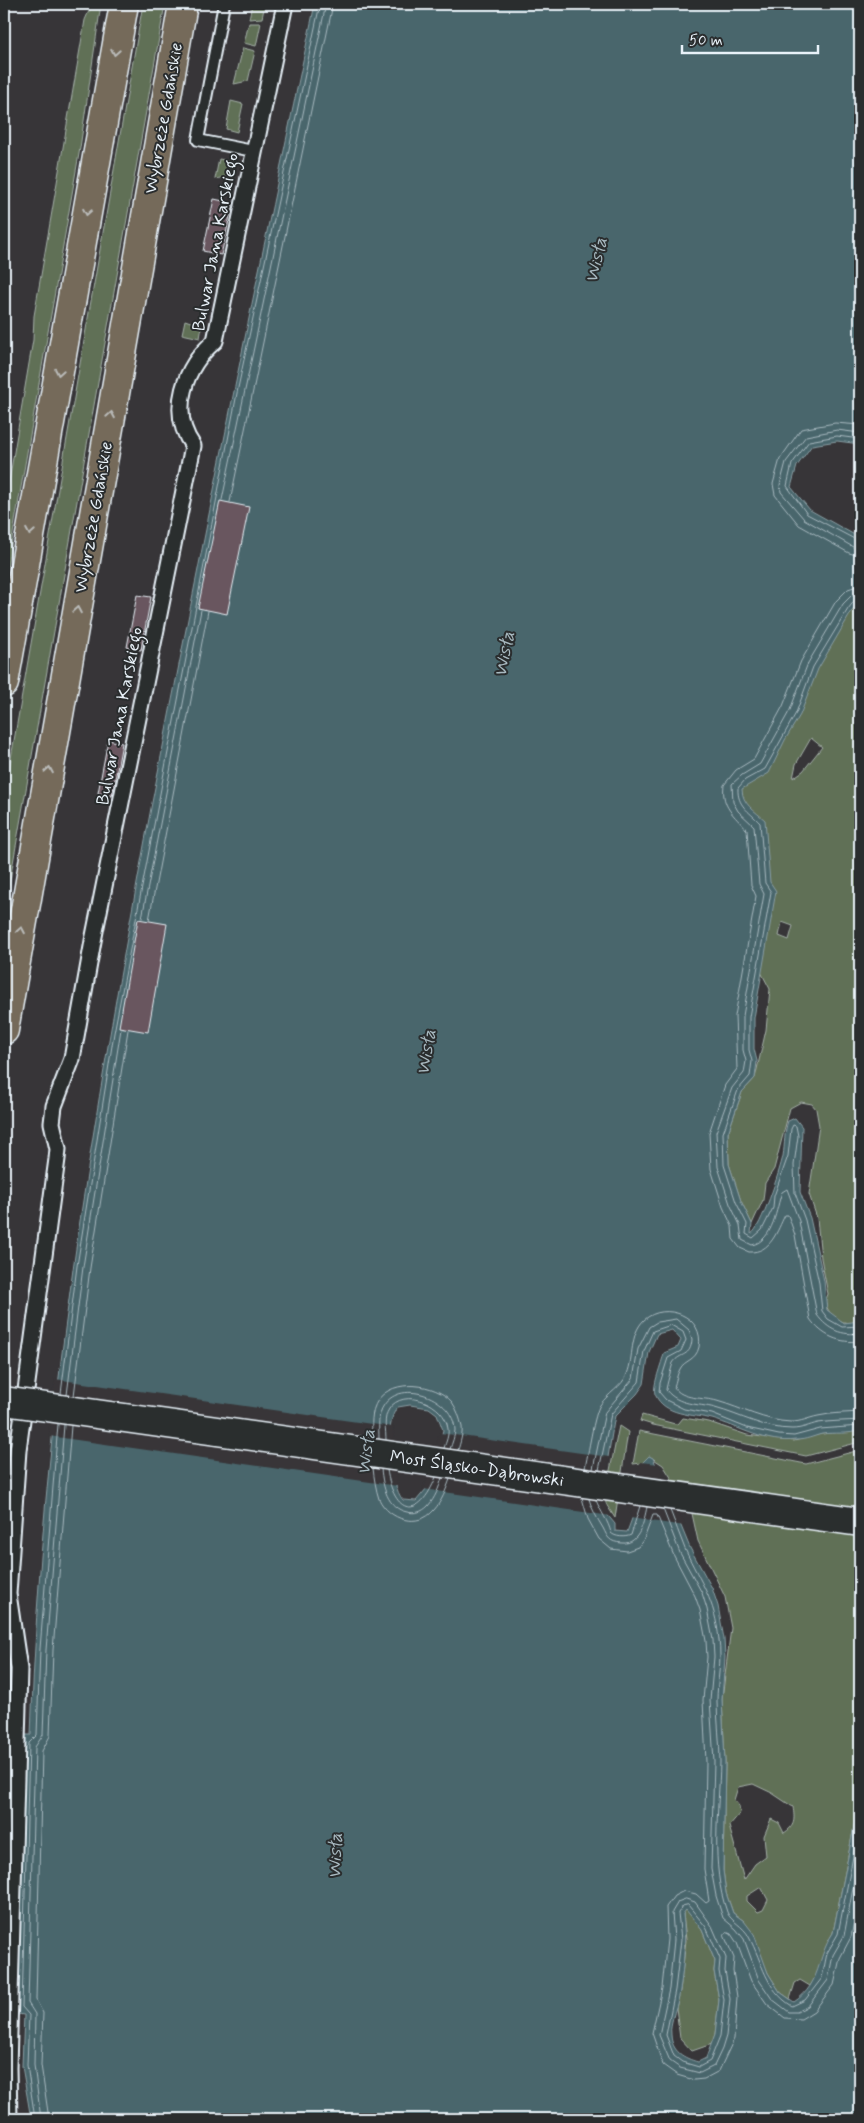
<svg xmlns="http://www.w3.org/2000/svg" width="864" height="2123" viewBox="0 0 864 2123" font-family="Mynerve,sans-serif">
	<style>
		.green { fill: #616f57; stroke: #a4b0a8; fill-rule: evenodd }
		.water { fill: #49666c; stroke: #899ea4; fill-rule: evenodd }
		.pier { fill: #373538 }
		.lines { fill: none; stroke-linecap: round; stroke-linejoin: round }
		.shore { stroke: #a8b9c0; stroke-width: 1 }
		.building { fill: #69575e; stroke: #e8f1f8 }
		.service-casing { stroke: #e8f1f8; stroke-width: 14 }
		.pedestrian-casing { stroke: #e8f1f8; stroke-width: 19 }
		.primary-casing { stroke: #e8f1f8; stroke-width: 31 }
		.service { stroke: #2a2d2e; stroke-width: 10 }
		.pedestrian { stroke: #2a2d2e; stroke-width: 15 }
		.primary { stroke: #746a5a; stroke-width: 28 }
		.tram { stroke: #e8f1f8; stroke-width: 1 }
		.secondary-bridge-casing { stroke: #e8f1f8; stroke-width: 31; stroke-linecap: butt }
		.secondary-bridge { stroke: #2a2d2e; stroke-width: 28 }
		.oneway { stroke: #babbb9 }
		.labels { text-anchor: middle; stroke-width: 4; stroke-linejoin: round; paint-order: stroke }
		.street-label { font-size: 18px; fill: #e8f1f8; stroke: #2a2d2e }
		.water-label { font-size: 19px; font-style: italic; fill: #a8b9c0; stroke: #2a2d2e }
	</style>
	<rect width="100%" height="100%" fill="#373538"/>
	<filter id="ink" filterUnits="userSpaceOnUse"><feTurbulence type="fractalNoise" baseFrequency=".02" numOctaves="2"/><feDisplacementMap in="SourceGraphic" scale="10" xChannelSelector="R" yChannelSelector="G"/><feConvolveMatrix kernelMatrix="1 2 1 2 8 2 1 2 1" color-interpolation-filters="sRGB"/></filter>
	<g filter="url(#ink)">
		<!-- green -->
		<path class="green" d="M92,4H101L80,148L7,568L4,572V511L33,340L34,316L85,20Z
			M143,4H165L4,914V798Z
			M252,4H265L262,18L249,19Z
			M249,23H261L256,46L244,43Z
			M243,48L255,51L248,81L234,84Z
			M231,101L243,104L237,132L226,129Z
			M219,159L230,161L227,177L215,179Z
			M185,320L202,326L200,338L182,334Z
			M860,591V1321C845,1327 829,1318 825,1302L828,1294L821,1258L817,1218L809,1194L819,1126L816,1109L812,1104L801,1102L790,1108L774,1169L765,1183L763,1200L752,1224L741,1201L729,1164L728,1133L742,1092L755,1078L766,1030L770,989L761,972L765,950L747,814L723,783L798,691ZM811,738L822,747L803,771L793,778L796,764ZM782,922L793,926L789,940L779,936Z
			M642,1415L675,1424L679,1423L683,1418L709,1422L747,1435L794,1441L821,1434L860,1430V1442L806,1456L653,1425L640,1421Z
			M619,1426L628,1432L615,1518L606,1504L605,1495Z
			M639,1431L806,1464L860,1450V1796L833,1933C822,1950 822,1970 810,1986L800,1980L795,1983L790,1999L780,1992L768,1973L744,1921L733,1913L726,1893L723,1870L725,1762L722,1699L731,1628L725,1597L698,1541L691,1509L663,1465L649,1456L642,1463L633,1464ZM753,1784L772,1793L793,1807C795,1820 795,1826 784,1833L779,1823L771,1819L764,1836L766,1856L755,1864L744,1880L729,1826L740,1813L739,1806L734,1800L738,1787ZM761,1887L768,1900L763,1910L758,1912L747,1901V1896Z
			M687,1909L702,1930L715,1961L714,1971L719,2000L715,2034L712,2044L692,2051L680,2038L676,2008L680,1991L686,1940L683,1913Z"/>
		<!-- water -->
		<path class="water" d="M315,4H860V444L837,441L812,445L797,466L791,487L810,510L860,538V602L852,611L818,669L800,715L785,740L769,773L742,789C742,804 755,811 765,820L770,882L776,891L754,1018V1049L757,1061L755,1078L742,1092L728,1133L729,1164L741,1201L752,1224L751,1234C761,1229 780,1170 783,1156C785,1144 784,1133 788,1121L795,1118L802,1127L800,1192L810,1218L824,1281L827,1310L844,1323L860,1321V1430C849,1435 834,1432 822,1434C814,1436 806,1440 796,1440C766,1444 740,1427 712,1419C693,1414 664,1416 655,1394C652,1386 662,1363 664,1353L678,1347L681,1340L672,1330L657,1334L649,1352L644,1384L637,1394L615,1416L614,1421L601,1499L605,1512L615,1524V1531L627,1532L633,1516L642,1463L649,1456L653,1458L690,1548L712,1588L718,1606L724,1639L725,1657L722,1699L725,1762L723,1870L726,1893L733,1913L744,1921L754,1934L768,1973L780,1992L794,2002C822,1983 816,1958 833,1933L860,1796V2119H31L22,2066L24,2015L17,2014L24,1735H31C41,1420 93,1117 151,808C203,539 258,271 315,4ZM410,1405L429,1408L437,1414L443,1430L427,1488L416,1501L403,1500C390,1486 383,1420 398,1407ZM686,1910L702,1930L715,1961L714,1971L719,2000L715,2034L706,2058L698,2062C684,2058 672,2052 671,2035C669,2021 679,2004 680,1990C684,1964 686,1939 683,1914Z"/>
		<!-- pier -->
		<path class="pier" d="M55,1379L393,1427L395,1471L398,1486L49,1436Z
			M440,1433L609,1457L603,1498L611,1516L423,1489L431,1470Z
			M640,1462L659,1464L685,1526L630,1518Z"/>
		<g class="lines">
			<!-- shore -->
			<path class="shore" d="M860,425L835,423L801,429L780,459L773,484L775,495L799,525L849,553L860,556
				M860,433L837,430L806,436L786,462L780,485L781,492L804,519L853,547L860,548
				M860,439L837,436L809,441L792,464L787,486L807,514L860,542
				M222,500L326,4
				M230,502L333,4
				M860,585L848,589L836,601L801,661L783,706L754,759L736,770L724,785C721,807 734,815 747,830L751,885L756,896L735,1016L737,1069L725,1085L709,1133L711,1169L723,1207L732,1226L733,1239L740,1248L749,1252C771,1253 777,1231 785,1215H788L795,1235L810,1319C822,1336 840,1344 860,1341
				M860,593L852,595L843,604L808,663L790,710L760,764L742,775L732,784L733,802L738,811L754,826L759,884L764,894L743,1016V1050L746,1061L744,1073L732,1088L716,1132L718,1167L730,1204L740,1225L742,1240L752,1245C774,1240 776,1208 782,1192L787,1189L799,1221L817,1315C828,1330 842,1336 860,1333
				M860,599L855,600L848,609L813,667L796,713L765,769L745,780L738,788C737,806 749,811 760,823L765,883L771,892L749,1017V1050L752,1061L750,1076L738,1090L723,1133L724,1165L736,1202L747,1224L746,1234L753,1238L762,1230L773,1208L774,1196L788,1156L791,1129L793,1125L796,1126L798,1136L794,1165L795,1193L805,1220L819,1283L822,1311L828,1319L842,1327L860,1326
				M142,918L201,610
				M149,920L208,611
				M61,1394L77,1266L114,1033L238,388L320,4
				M67,1395L83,1267L121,1029
				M74,1396L90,1268L128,1030
				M372,1438C372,1425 370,1412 378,1400C393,1378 436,1383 452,1402C457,1409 460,1418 462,1427C463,1435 460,1443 458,1450
				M379,1439C379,1427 377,1415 384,1405C402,1378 454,1398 455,1430C455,1436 452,1443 450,1449
				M386,1440C386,1430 383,1418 389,1409C403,1387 446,1403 448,1429C449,1435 446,1442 444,1448
				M373,1468C374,1478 376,1490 379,1499C389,1520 418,1529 434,1510C442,1501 446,1490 450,1479
				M585,1468C588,1455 594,1414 600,1405C608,1393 622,1387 627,1374C634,1357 629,1335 644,1320C665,1301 705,1316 699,1347C696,1361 684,1360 680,1369C677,1374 676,1381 674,1387C682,1400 703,1397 717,1401C742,1408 764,1421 791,1422C801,1422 808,1418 818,1416C831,1413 847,1413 860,1412
				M381,1469C383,1487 387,1508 407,1512C415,1514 422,1512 428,1506C435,1498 439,1488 442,1478
				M593,1469L605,1412L633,1379L638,1349L649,1327L657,1322L676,1319L689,1330L692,1339C691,1358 680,1352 673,1363C672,1366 666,1387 666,1390C679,1406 697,1403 715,1408C741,1415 764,1429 792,1429C802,1429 809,1425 818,1423C831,1421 847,1421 860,1420
				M387,1470C394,1515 419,1521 436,1477
				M599,1470L611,1414L639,1382L644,1351L653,1331L671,1325L683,1332L686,1340L681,1351L668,1358L660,1383L659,1392L666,1400L684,1409L712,1414L747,1428L779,1435L794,1436L820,1429L860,1426
				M582,1498L588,1519L599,1539L611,1549L627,1551L638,1547L644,1539L653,1515H657L674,1556L695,1596L700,1610L706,1641L707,1657L703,1700L706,1762L704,1869L709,1901L706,1903L696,1894L684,1891L674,1896L666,1907L667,1939L662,1988L652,2033L663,2065L677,2075L694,2080L704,2079L719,2071L734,2039L737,1997L733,1971L734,1958L724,1935L726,1932L731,1934L737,1943L751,1981L767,2004L785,2018L801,2019L814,2011L834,1985L840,1958L851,1937L860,1891
				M589,1499C592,1510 597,1518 603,1528C608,1538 609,1542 622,1543C640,1545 644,1520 647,1507
				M596,1500C600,1511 609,1522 611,1533C615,1537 625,1538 631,1535L640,1506
				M663,1509L680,1553L702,1593L707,1609L713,1640L714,1657L710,1700L714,1762L711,1869L716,1896L723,1918L736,1929L744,1939L759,1980L772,1999L789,2012H797L808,2006L828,1980L833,1955L844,1936L860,1851
				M670,1510C675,1523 680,1536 685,1549C701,1584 715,1599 719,1640C722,1661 717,1681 717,1701C717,1721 720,1741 720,1762C719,1811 710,1864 727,1912C730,1921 744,1926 749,1937C763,1963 765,1989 792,2006L805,2000L822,1978L827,1953L838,1934L860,1820
				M686,1899L695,1902L712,1926L726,1958L725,1971L730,1999L726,2036L722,2049L714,2066L700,2073L680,2068L670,2061L659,2035L669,1989L674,1940L672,1912L678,1902Z
				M688,1905L706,1927L720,1959L719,1971L724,2000L720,2036L710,2061L699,2067L682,2062L674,2056L666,2035L675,1990L681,1940L678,1913L683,1906Z
				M35,2119L27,2065L29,2015L22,2007L29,1743L37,1735L40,1649L58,1424
				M41,2119L34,2065L35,2014L28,2003L35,1747L43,1735L46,1650L64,1425
				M49,2119L41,2065L43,2013L36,2000L42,1751L50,1736L53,1650L71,1426"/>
		</g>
		<!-- building -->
		<path class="building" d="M214,199L233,203L221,255L203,251Z
			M220,501L249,507L227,614L198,608Z
			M137,595L151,597L141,650L127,647Z
			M108,740L122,743L112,796L98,793Z
			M138,919L167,924L148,1032L119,1027Z"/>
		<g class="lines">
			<!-- service casing -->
			<g class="service-casing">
				<path id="service" d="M224,4L198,140L253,151"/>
			</g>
			<!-- pedestrian casing -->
			<g class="pedestrian-casing">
				<path id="pedestrian" d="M9,2119L8,2068L19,1669L8,1594L18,1450L57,1159L58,1149L52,1123L54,1106L72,1059L93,941L193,446C168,411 185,366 215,341L285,4"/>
			</g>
			<!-- primary casing -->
			<g class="primary-casing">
				<path id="primary" d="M4,683L124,4
					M4,1030L183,4"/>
			</g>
			<!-- service -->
			<use href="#service" class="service"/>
			<!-- pedestrian -->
			<use href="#pedestrian" class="pedestrian"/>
			<!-- primary -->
			<use href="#primary" class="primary"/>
			<!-- tram -->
			<path class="tram" d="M4,1396L860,1517
				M4,1406L860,1527"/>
			<!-- secondary-bridge casing -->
			<g class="secondary-bridge-casing">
				<path id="secondary-bridge" d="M4,1401L860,1522"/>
			</g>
			<!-- secondary-bridge -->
			<use href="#secondary-bridge" class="secondary-bridge"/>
		</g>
		<!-- one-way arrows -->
		<defs><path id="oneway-chevron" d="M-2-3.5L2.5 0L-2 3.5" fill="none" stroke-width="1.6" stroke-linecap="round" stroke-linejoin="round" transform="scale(1.25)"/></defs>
		<g class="oneway">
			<use href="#oneway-chevron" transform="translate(115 52) rotate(100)"/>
			<use href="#oneway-chevron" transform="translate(87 212) rotate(100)"/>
			<use href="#oneway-chevron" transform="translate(59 372) rotate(100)"/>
			<use href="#oneway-chevron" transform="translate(111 415) rotate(-80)"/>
			<use href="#oneway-chevron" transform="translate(30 532) rotate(100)"/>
			<use href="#oneway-chevron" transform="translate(77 610) rotate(-80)"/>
			<use href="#oneway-chevron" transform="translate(49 770) rotate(-80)"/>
			<use href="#oneway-chevron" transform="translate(21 930) rotate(-80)"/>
		</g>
	</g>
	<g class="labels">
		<!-- street labels -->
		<g class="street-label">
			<text transform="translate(163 118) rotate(-80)" y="6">Wybrzeże Gdańskie</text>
			<text transform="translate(215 242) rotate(-79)" y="6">Bulwar Jana Karskiego</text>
			<text transform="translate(93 517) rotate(-80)" y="6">Wybrzeże Gdańskie</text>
			<text transform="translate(119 716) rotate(-79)" y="6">Bulwar Jana Karskiego</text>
			<text transform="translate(477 1468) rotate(8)" y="6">Most Śląsko-Dąbrowski</text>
		</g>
		<!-- water labels -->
		<g class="water-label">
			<text transform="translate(595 260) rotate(-77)" y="7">Wisła</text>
			<text transform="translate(503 654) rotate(-79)" y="7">Wisła</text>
			<text transform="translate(425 1052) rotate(-81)" y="7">Wisła</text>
			<text transform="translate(365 1452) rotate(-83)" y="7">Wisła</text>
			<text transform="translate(334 1856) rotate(-88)" y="7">Wisła</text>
		</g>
	</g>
	<!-- margin -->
	<rect width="864" height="2123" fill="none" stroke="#2a2d2e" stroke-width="20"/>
	<rect x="10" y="10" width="844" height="2103" fill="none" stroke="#e8f1f8" stroke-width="2" filter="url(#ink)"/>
	<!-- scale -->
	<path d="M682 45v8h136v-8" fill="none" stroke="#e8f1f8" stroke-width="2.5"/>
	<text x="689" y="45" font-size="15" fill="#e8f1f8" stroke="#2a2d2e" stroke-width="4" paint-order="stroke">50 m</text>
</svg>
